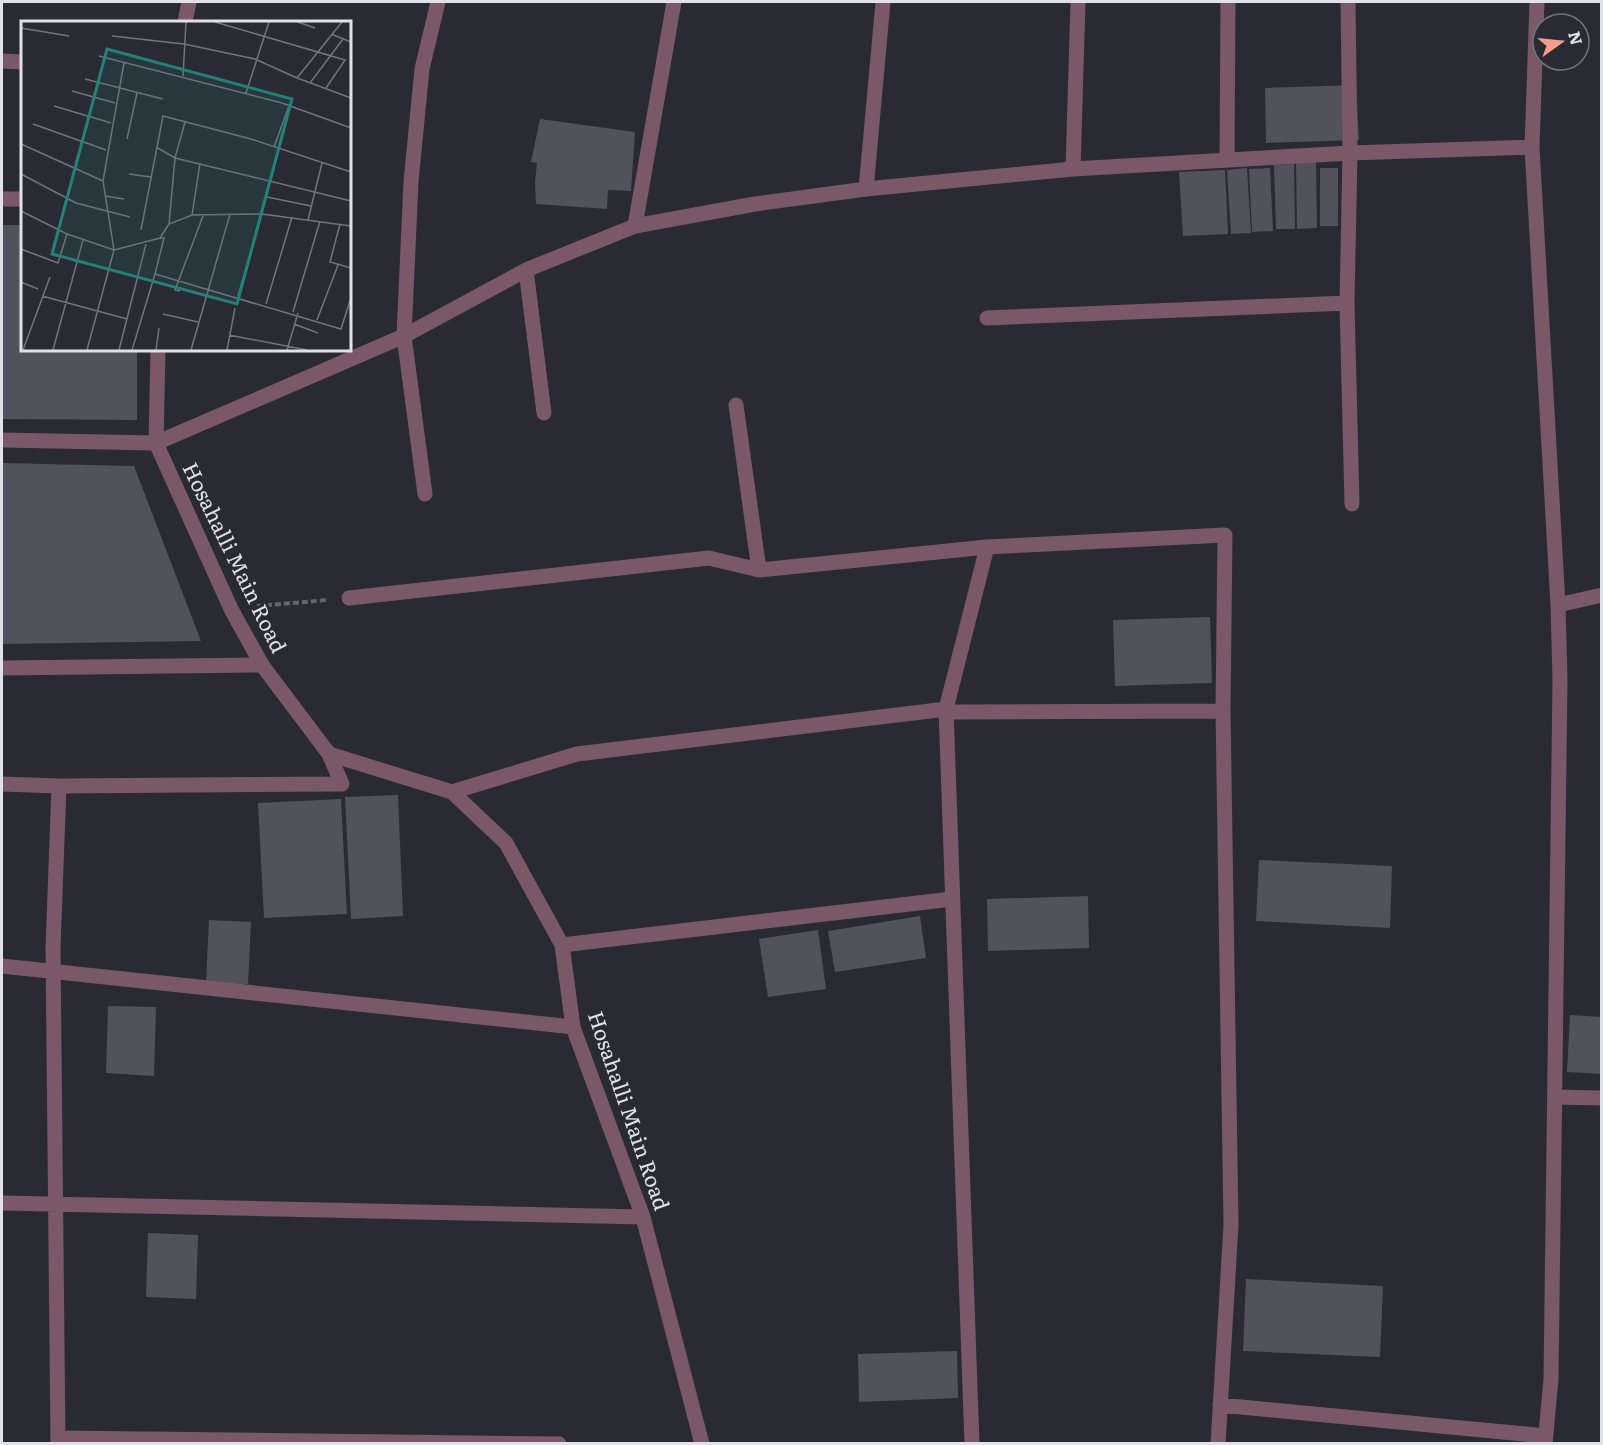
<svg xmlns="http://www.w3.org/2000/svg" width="1603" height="1445" viewBox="0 0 1603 1445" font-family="Literata,serif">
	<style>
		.building { fill: #51525d }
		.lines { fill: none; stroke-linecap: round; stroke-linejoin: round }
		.path { stroke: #63646c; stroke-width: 4; stroke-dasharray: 6 3; stroke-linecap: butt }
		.minor { stroke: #7a5867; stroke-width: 15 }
		.tertiary { stroke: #7a5867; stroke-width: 15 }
		.labels { text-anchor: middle; stroke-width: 6; stroke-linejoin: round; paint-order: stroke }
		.street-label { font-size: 21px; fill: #e1e2e8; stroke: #2a2a34 }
		.inset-road { fill: none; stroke: #73747c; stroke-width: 1.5 }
		.view { fill: #24817a; fill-opacity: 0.15; stroke: #24817a; stroke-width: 3 }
		.inset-edge { fill: none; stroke: #e1e2e8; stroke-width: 3 }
	</style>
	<rect width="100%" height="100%" fill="#2a2a34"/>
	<!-- building -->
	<path class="building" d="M1356,85L1359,140L1266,143L1265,88Z
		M540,119L635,132L631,191L608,190L607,209L536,204L535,182L537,163L531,162Z
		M1316,162L1317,228L1297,229L1296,163Z
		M1294,164L1295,229H1276L1274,165Z
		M1247,168L1251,233L1231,234L1227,170Z
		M1270,168L1273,231L1252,232L1249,169Z
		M1320,168H1338V226H1320Z
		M1225,170L1228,234L1183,236L1179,172Z
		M2,225H22V350H137V420L2,419Z
		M2,463L134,466L201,641L2,644Z
		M1210,617L1212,683L1115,686L1113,620Z
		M398,795L403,916L351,919L345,797Z
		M341,799L347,914L264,918L258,803Z
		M1259,860L1392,866L1390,928L1256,921Z
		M1088,896L1089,948L988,951L987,899Z
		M920,916L926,958L835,972L828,931Z
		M209,920L251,922L248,984L206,983Z
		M818,930L826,989L768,997L759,939Z
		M108,1006L156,1007L154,1076L106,1073Z
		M1570,1015L1602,1017V1074L1567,1072Z
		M148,1233L198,1235L196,1299L146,1297Z
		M1246,1279L1383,1286L1380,1357L1243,1351Z
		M957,1351L958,1398L859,1402L858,1354Z"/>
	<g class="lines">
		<!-- path -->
		<path class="path" d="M257,606L327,600"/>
		<!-- minor -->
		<path class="minor" d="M1348,2L1350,153L1347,303L1352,504
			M1537,2L1532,147L1558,605L1560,679L1551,1379L1545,1444
			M2,61L22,62
			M1227,160L1228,2
			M1073,169L1078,2
			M866,189L883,2
			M2,199H22
			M635,226L674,2
			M526,270L544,413
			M987,318L1347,303
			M736,405L759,570
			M2,440L156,443L404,336L526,270L635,226L755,204L866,189L1073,169L1350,153L1532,147
			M425,494L404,336L411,182L422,69L438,2
			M349,598L709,558L759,570L987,547L1225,535L1223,711L1231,1225L1218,1444
			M1558,605L1602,595
			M2,668L262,665
			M2,784L59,786
			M452,792L577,754L946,709L947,712L1223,711
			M562,945L952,899
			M2,966L573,1027
			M1555,1097L1602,1098
			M2,1203L643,1217
			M1220,1405L1546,1436
			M58,1444L53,948L59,786L342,784L329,754
			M972,1444L946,709L987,547"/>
		<!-- tertiary -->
		<path class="tertiary" d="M185,22L189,2
			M158,350L156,443L231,609L262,665L329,754L452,792L506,843L562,945L573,1027L643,1217L702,1444
			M58,1438L559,1444"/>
	</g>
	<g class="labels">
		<!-- street labels -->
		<g class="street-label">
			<text transform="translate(234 558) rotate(64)" y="7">Hosahalli Main Road</text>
			<text transform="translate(628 1111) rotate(71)" y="7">Hosahalli Main Road</text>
		</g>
	</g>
	<!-- overview -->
	<g transform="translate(21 21)">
		<rect width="330" height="330" fill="#2a2a34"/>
		<path class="inset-road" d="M194,1L324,39L305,67M277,1L294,7M321,1L276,57L330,77M0,7L48,15M310,13L330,21M91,15L163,23L234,38L276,57M78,35L261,82L330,107M162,55L165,1M64,58L142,78M289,62L322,18M51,70L94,82M225,72L248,1M33,85L90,102M12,103L85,129M106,118L116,72M0,123L82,160M135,126L154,137L330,180M253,126L268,85M0,153L55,182L109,196M108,153L130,156M84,175L103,178M246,176L290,185M0,190L46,213L93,229L139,217L148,203L171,194L241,193L330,205M171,194L179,142M287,199L301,142M148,203L154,137L164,101M319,203L309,241L330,247M120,209L142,95L230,118L330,151M139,217H143L134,253L320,308L330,277M0,228L37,242L46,213M0,261L17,268M159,270L154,269L182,195M21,275L106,298M217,275L241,193M245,283L271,196M272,291L299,200M142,293L177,301M296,299L317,244M273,303L297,312M208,314L286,329M2,329L29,256M32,329L62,219M66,329L93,229L82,160L103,42M98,329L125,223M111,329L134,253M135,329L138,307M170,329L209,193M206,329L214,287M266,329L277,292"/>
		<path class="view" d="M86,28L271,78L216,283L31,233Z"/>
		<rect width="330" height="330" class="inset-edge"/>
	</g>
	<!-- border -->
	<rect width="1603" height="1445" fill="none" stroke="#e1e2e8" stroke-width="6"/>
	<!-- north arrow -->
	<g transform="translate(1561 42) rotate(75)"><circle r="28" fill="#2a2a34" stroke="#73747c" stroke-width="1.5"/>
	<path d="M0-4.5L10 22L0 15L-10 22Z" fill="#f49d8b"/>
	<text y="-9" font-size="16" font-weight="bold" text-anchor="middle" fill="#e1e2e8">N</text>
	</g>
</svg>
